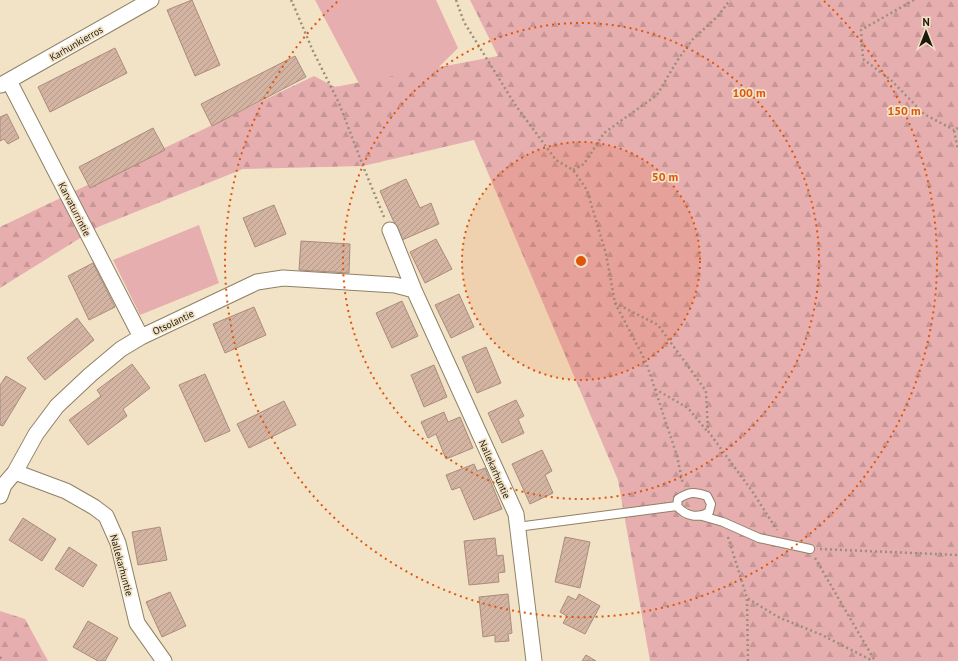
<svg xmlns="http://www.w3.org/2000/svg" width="958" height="661" viewBox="0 0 958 661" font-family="'PT Sans',sans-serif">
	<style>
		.green { fill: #e7aeaf }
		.forest { fill: url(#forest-firs) }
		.building { fill: url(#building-hatch); stroke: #aa8c7c }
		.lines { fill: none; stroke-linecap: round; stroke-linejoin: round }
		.service-casing { stroke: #8f8165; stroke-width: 10 }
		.minor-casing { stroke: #8f8165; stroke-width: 17 }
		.path { stroke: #9b8f7a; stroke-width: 2.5; stroke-dasharray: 2 3; stroke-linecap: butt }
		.service { stroke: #fff; stroke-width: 8 }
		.minor { stroke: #fff; stroke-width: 15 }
		.ring { fill: none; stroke: #de560c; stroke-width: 2; stroke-dasharray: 2 4 }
		.labels { text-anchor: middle; stroke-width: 3.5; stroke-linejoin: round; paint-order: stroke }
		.street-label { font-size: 10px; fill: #1e180e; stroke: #f3e3c6 }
		.centre { fill: #de560c; stroke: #f3e3c6; stroke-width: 2 }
		.ring-label { font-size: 12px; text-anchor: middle; font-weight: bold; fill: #de560c; stroke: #f3e3c6; stroke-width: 3.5; stroke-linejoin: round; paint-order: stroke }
	</style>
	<defs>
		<pattern id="forest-firs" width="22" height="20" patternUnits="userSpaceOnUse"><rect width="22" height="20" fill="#e7aeaf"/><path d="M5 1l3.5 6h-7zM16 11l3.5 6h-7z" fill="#c69595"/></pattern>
		<pattern id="building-hatch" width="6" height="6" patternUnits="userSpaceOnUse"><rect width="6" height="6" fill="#d3b4a3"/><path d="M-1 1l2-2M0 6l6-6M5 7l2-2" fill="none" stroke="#b59a8b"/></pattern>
	</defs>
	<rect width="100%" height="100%" fill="#f3e3c6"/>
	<!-- green -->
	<path class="green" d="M315,0H436L458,48L436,70L365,95Z
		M199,225L219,283L140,315L113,260Z"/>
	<!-- forest -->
	<path class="forest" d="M470,0H958V661H650L618,480L474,140L363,166L243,169L98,227L0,288V227L314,76L335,87L498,56Z
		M0,611L25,619L48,661H0Z"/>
	<!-- building -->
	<path class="building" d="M192,0L220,65L195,76L167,10Z
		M115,48L127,73L50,112L38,87Z
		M295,56L306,77L212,126L201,104Z
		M7,114L19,138L8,144L4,139L0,141V117Z
		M153,128L165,150L90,188L79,167Z
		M406,179L420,208L431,203L439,224L402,240L380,191Z
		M274,205L286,234L255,247L243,218Z
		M436,239L452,269L425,283L410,252Z
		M301,241L350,244L349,273L299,270Z
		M93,263L115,307L89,320L68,276Z
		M459,294L474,327L451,338L435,305Z
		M402,301L418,336L392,348L376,313Z
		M254,307L266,335L225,353L213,324Z
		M77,318L94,340L45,380L27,358Z
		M486,347L501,383L477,393L462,357Z
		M132,364L150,388L123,409L127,416L88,445L69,420L101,396L97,390Z
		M434,365L447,397L424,407L411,375Z
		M205,374L230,431L205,442L179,385Z
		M6,376L26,388L3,426L0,425V385Z
		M516,400L524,416L518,419L524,433L502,443L488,413Z
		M284,401L296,425L249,448L237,424Z
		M444,412L448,422L460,417L473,448L446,459L436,434L428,438L421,422Z
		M542,450L552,471L545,475L553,493L530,504L512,464Z
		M474,464L477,471L485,468L502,509L474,520L460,487L452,490L446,475Z
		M23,518L56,539L42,561L9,540Z
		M160,527L167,560L138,565L132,532Z
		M565,537L590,542L580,588L555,582Z
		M495,538L497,556L503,555L505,572L498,573L499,582L469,585L464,541Z
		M69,547L97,565L83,587L55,569Z
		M170,592L186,626L162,637L146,602Z
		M508,594L512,633L508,634L509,641L495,642V635L483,637L479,597Z
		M579,594L600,606L585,634L563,623L567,616L560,612L568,596L576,600Z
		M88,621L118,638L105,661H98L73,647Z
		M586,655L596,661H582Z"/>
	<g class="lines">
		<!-- service casing -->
		<g class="service-casing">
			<path id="service" d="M702,516L723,522L759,538L810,549
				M517,527L677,506L678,499C690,491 695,492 707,496L711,504L709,512C698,519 685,516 677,506"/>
		</g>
		<!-- minor casing -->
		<g class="minor-casing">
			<path id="minor" d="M9,81L141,337
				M1,85L151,0
				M390,230L414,290L516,514L534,661
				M15,472L66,491L94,507L106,516L118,543L137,623L164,661
				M0,496L4,485L15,472L36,434L57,406L90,375L121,349L141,337L257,282L283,278L395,285L414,290"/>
		</g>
		<!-- path -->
		<path class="path" d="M291,0L292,2
			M456,0L464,22L516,106L556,160L573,170L587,190L606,254L615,303L646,362L677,456L683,484
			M914,0L861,30L863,59L891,80L924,114L954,130
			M293,4L313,51L339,103L363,166L384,217
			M958,128L954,130L958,150
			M573,170L584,164L604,133L657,95L677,61L692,40L718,16L730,0
			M615,303L658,325L706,391L708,431L752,491L777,530
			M655,389L688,408L707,431
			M728,537L747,598L778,617L822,635L873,661
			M820,549L958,555
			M815,558L875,661
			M747,599L748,661
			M0,657L3,661"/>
		<!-- service -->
		<use href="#service" class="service"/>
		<!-- minor -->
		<use href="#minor" class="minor"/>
	</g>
	<!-- distance rings -->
	<circle cx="581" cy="261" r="119" fill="#de560c" fill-opacity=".12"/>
	<g class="ring">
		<circle cx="581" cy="261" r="119"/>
		<circle cx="581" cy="261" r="238"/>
		<path d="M824 1A356 356 0 1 1 338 1"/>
	</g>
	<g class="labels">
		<!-- street labels -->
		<g class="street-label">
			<text transform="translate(76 43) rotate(-30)" y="4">Karhunkierros</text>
			<text transform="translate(75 209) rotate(63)" y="4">Karvaturrintie</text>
			<text transform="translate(173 322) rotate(-26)" y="4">Otsolantie</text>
			<text transform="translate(495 469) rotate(66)" y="4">Nallekarhuntie</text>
			<text transform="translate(122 565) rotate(75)" y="4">Nallekarhuntie</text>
		</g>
	</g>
	<circle cx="581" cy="261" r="6" class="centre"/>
	<g class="ring-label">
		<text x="749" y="97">100 m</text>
		<text x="904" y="115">150 m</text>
		<text x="665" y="181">50 m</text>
	</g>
	<!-- north arrow -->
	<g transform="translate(926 32)" stroke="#f3e3c6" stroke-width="3" paint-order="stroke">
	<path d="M0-3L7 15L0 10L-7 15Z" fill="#1e180e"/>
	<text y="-6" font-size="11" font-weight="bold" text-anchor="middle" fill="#1e180e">N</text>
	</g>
</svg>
